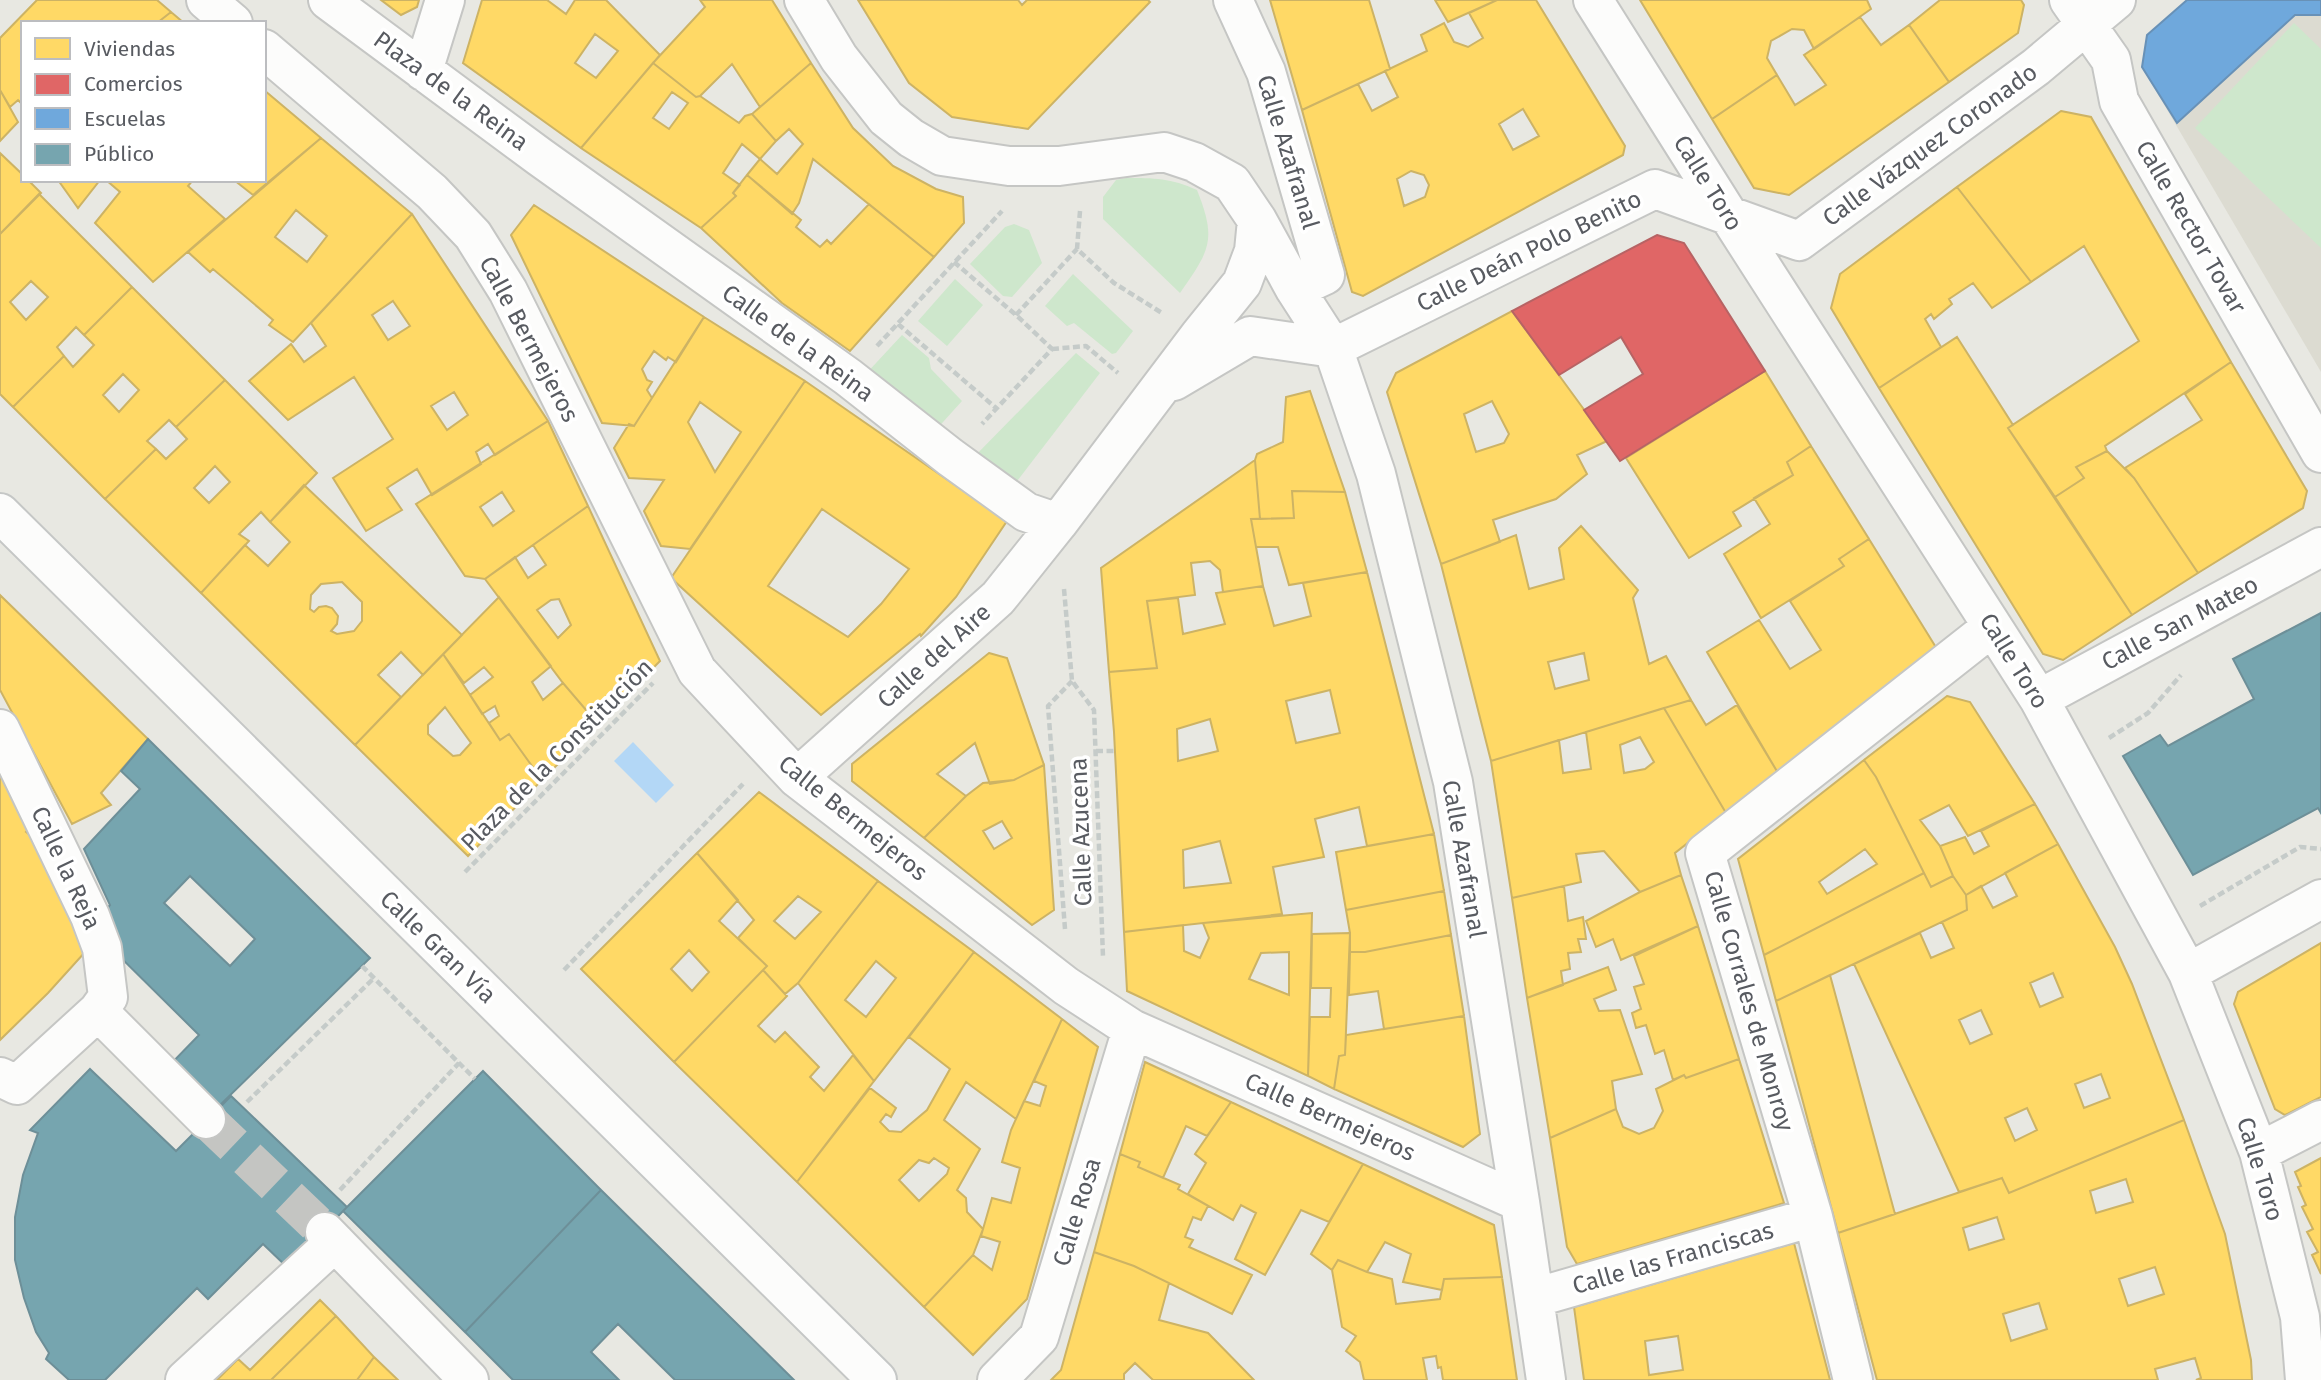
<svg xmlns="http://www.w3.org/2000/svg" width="2321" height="1380" viewBox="0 0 2321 1380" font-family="'Fira Sans',sans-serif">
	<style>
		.education { fill: #dcdbd1 }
		.green { fill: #cee7cc }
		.water { fill: #b3d7f6 }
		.homes { fill: #ffd966; stroke: #cdb364; stroke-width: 2; fill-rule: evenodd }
		.shops { fill: #e06666; stroke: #b76364; stroke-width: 2 }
		.schools { fill: #6fa8dc; stroke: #6891b7; stroke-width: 2 }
		.public { fill: #76a5af; stroke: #6d8f98; stroke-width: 2; fill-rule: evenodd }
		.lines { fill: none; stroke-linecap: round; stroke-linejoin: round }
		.street-tunnel { stroke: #c4c5c2; stroke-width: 38; stroke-dasharray: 38 19; stroke-linecap: butt }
		.street-casing { stroke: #c5c6c4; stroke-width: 42 }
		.secondary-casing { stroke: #c5c7c6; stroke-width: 42 }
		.path { stroke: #c5cbc9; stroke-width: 4.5; stroke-dasharray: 7 3.5; stroke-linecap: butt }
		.street { stroke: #fcfcfb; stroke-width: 38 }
		.secondary { stroke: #fcfcfb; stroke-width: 38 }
		.labels { text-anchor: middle; stroke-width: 7; stroke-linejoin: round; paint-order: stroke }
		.street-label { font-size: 24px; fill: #585b61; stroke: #fff }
	</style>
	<rect width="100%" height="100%" fill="#e8e8e2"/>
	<!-- education -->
	<path class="education" d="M2321,0V372L2142,67Z"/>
	<!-- green -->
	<path class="green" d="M2294,23L2321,49V248L2195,128Z
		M1126,178C1154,178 1171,178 1197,190C1217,240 1210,250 1180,293L1103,219V197L1116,180Z
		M1014,224L1029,230L1042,263L1012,297L1003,296L970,264L1005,227Z
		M1073,274L1133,331L1116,353L1112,354L1074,323L1067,326L1045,306Z
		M955,279L983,305L947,346L918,321Z
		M902,335L929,358L931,369L962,401L934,432L863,377Z
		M1076,353L1100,373L1011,489L972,459Z"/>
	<!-- water -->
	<path class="water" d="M633,742L674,785L656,803L614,761Z"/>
	<!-- homes -->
	<path class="homes" d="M37,0H157L171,12L157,23H23V105L18,100L10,107L0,90V38Z
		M381,0H419L417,7L401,15Z
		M482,0H547L566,14L575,0H606L660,55L581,148L463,63ZM595,34L618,51L596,78L575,63Z
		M700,0H772L811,63L760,107L732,64L700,96L696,97L653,63L705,7Z
		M858,0H1018L1022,5L1027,0H1148L1150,2L1028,129L952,117L909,83Z
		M1270,0H1369L1390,69L1302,110Z
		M1435,0H1497L1448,22Z
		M1497,0H1536L1625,146L1623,155L1363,296L1352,292L1302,110L1358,84L1372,111L1398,97L1385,71L1427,51L1421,35L1444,23L1454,42L1468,47L1483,38L1469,13ZM1523,109L1539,136L1513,150L1499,124ZM1411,171L1424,175L1429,185L1425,197L1404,206L1397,179Z
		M1640,0H1867L1871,9L1814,49L1804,30L1792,29L1771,41L1767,58L1777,75L1712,119Z
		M1940,0H2021L2024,5L2018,33L1949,82L1909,25Z
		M171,12L184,23H157Z
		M1860,17L1881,45L1909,25L1949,82L1789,195L1754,188L1712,119L1777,75L1795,105L1826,85L1804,55Z
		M653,63L696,97L700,96L739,123L745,116L752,114L776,141L760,159L742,144L723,173L740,185L733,193L736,196L701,228L581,148ZM672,92L688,103L669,129L653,118Z
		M811,63L853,128L893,166L936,189L963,197L964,223L934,257L813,159L799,203L792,214L747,175L760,159L777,174L803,144L789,129L776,141L752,114Z
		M0,90L18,122L0,141Z
		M264,90L321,138L253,195L234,180H264Z
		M2061,111L2091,117L2231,362L2105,446L2107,451L2076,467L2084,478L2055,497L2008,428L2139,341L2084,246L2031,282L1957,187Z
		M321,138L412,214L293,342L269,325L273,320L213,269L210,272L188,252ZM296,210L327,236L307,262L275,237Z
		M0,153L23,175V180H28L41,193L0,234Z
		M747,175L801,220L796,227L820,247L827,240L831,244L869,204L934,257L850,351L782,303L701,228L736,196L733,193Z
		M58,180H100L78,208Z
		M106,180H193L188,186L225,219L153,282L95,223L120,192Z
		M1957,187L2031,282L1992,308L1973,283L1949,299L1952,304L1934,319L1931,314L1925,319L1941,347L1879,388L1831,308L1840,274Z
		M39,194L132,287L84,335L76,327L57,347L64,356L13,407L0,394V234ZM31,281L48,297L26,320L10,302Z
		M534,205L704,317L676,362L668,357L666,360L654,351L642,369L647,380L652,382L647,390L652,398L634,426L602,423L511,235Z
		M412,214L548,421L495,455L488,444L476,452L481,464L432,495L417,469L387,488L402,510L366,531L333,478L393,439L354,377L288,420L249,381L291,344L304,362L326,346L311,323ZM393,301L410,326L388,340L372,315ZM454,392L468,415L447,430L431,406Z
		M132,287L225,380L176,427L169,420L147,441L156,449L105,499L13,407L64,356L73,367L94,345L84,335ZM123,374L139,390L119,412L103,395Z
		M1512,311L1607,441L1577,455L1587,474L1556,499L1493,520L1500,542L1441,564L1387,392L1396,373ZM1492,401L1509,434L1504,443L1476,452L1464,414Z
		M704,317L805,381L690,549L661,546L644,511L664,480L629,478L614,448L629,424L634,426ZM700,402L741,432L715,472L688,422Z
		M1957,337L2013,425L2008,428L2132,615L2063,660L2043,654L1879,388Z
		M2231,362L2307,491L2303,508L2198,573L2134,478L2125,468L2202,420L2185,394Z
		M1765,371L1811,446L1787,462L1793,475L1733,512L1741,526L1689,558L1626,458Z
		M225,380L317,473L270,522L261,512L239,534L249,541L201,593L105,499L156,449L166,459L187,439L176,427ZM215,466L230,482L209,503L194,488Z
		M805,381L1007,521L956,597L921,636L920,634L821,715L671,578ZM822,509L909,569L881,604L848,637L768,586Z
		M1310,391L1345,492L1292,491L1294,518L1260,519L1255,460L1257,454L1283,442L1286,397Z
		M548,421L588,506L485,579L465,576L416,504ZM502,492L514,511L493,526L480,507Z
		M1811,446L1869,539L1839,559L1844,566L1761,618L1724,554L1770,524L1754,498L1793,475L1787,462Z
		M2107,451L2134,478L2198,573L2132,615L2055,497L2084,478L2076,467Z
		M1255,460L1260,519H1251L1263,586L1223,592L1220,570L1210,561L1191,563L1195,595L1147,601L1157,668L1109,672L1101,568Z
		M304,485L462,635L423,675L401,652L378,675L401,697L355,745L201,593L245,545L268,566L290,542L270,522ZM342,582L362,602V621L354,631L337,634L331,631L337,624L338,616L332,608L326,606L319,607L314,612L310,609L311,595L321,584Z
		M1292,491L1345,492L1367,572L1289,585L1278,547H1256L1251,519L1294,518Z
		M588,506L660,661L598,724L563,683L485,579L515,557L528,578L546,565L533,545ZM559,599L571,625L558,638L537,610L551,600Z
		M1581,526L1638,590L1633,598L1649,664L1666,656L1691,700L1491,761L1441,564L1516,535L1529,589L1564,579L1559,548ZM1584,653L1589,680L1555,689L1548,662Z
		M1869,539L1937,649L1778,773L1707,652L1759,620L1790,669L1821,650L1790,601L1844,566L1839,559Z
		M1367,572L1434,834L1367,846L1359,807L1315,819L1324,857L1273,867L1282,914L1124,932L1114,732L1109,672L1157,668L1147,601L1178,598L1183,634L1225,624L1216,593L1263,586L1274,626L1311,616L1303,583ZM1330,690L1340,733L1296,743L1286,701ZM1210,719L1218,751L1178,761L1177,729ZM1220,841L1231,883L1184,888L1183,850Z
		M0,595L148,739L101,793L111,805L72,824L0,690Z
		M499,597L551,666L532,682L543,700L563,683L598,724L542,780L509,734L500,740L489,723L499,716L495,706L482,714L470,695L493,677L484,667L464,683L443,654Z
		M989,653L1007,658L1044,765L1014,780L990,784L975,743L937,774L966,796L924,838L852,781V764Z
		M443,654L500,740L509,734L542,780L468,856L355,745ZM445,707L471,743L460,755L453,756L428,734V725Z
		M1947,696L1970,702L2035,804L1968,836L1949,805L1920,820L1940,846L1953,876L1931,887L1876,777L1864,760Z
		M1691,700L1706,725L1737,705L1778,773L1726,813L1664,708Z
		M1664,708L1726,813L1675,853L1681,875L1640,892L1604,851L1576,854L1581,882L1512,898L1491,761L1559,740L1563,773L1591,769L1586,732ZM1640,737L1654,762L1645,769L1624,773L1620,745Z
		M0,760L8,773L1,777L15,790L33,824L26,832L47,849L86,951L48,993L0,1040Z
		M1864,760L1876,777L1924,873L1764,955L1738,859ZM1865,849L1877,864L1827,894L1819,882Z
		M1044,765L1054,910L1032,925L924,838L966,796L983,783L1014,780ZM1002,821L1012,838L994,849L983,831Z
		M759,792L878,881L798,983L785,994L763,970L767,966L738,938L754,920L697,853ZM798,896L821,912L795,939L774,921Z
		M2035,804L2058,844L1966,895L1953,876L1940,846L1965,837L1974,854L1989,846L1981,831Z
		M1434,834L1444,891L1346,910L1336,852Z
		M2058,844L2115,947L2132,984L2184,1120L2009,1193L2002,1178L1959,1192L1854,964L1920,933L1931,958L1954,948L1942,922L1967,910L1966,895L1981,886L1993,908L2017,896L2005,873ZM2053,973L2063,997L2040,1007L2030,983ZM1981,1010L1992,1034L1970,1044L1959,1020ZM2101,1074L2110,1098L2084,1108L2075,1084ZM2027,1108L2037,1130L2015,1141L2005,1118Z
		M697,853L738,900L719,921L767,966L674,1062L581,969ZM689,950L709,972L692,991L671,969Z
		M1924,873L1931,887L1953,876L1966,895L1967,910L1776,1001L1764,955Z
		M1681,875L1698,926L1621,960L1613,939L1596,947L1586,921L1640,892Z
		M878,881L974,952L874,1081L798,983ZM876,961L896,978L866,1017L845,1000Z
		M1564,886L1568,921L1583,917L1586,939H1578L1581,952L1568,953L1570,969L1561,971L1563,985L1527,998L1512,898Z
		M1444,891L1451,935L1365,952H1350V933L1346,910Z
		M1312,913L1308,1076L1127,991L1124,932L1183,925L1184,951L1200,958L1209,938L1203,923ZM1289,952V995L1249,979L1261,953Z
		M1698,926L1739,1059L1686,1078L1684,1075L1673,1080L1664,1050L1655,1054L1646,1025L1636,1028L1632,1013L1641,1009L1634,987L1644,984L1634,956Z
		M1350,933L1345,1055L1339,1056L1334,1089L1308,1076L1310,1017H1330L1331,988H1311L1312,934Z
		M1451,935L1464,1016L1384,1029L1378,991L1349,995L1350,952H1365Z
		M2321,943V1097L2285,1115L2275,1109L2234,1004L2238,992Z
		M974,952L1062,1019L1016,1119L966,1082L944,1120L980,1149L957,1190L966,1198L967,1212L983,1229L973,1255L924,1307L797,1182L870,1088L896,1108L891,1117L886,1114L880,1122L889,1131L901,1132L927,1110L950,1069L909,1037ZM934,1158L949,1168L947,1174L919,1201L899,1180L919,1160L929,1163Z
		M1608,967L1616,990L1594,999L1599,1011L1620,1010L1642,1074L1612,1081L1616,1109L1550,1138L1527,998Z
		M763,970L787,996L758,1026L775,1042L785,1032L819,1067L810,1077L824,1091L853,1055L874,1081L797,1182L674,1062Z
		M1830,975L1895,1214L1838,1233L1776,1001Z
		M1464,1016L1480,1134L1463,1147L1334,1089L1339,1056L1345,1055L1346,1035Z
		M1062,1019L1098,1047L1027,1299L973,1355L924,1307L973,1255L992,1270L1000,1242L981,1236L992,1198L1011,1203L1020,1168L1002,1162L1011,1130L1024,1101L1040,1106L1046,1086L1034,1081Z
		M1739,1059L1784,1203L1577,1264L1567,1247L1550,1138L1616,1109L1623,1127L1639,1134L1654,1128L1663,1111L1656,1089L1684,1075L1686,1078Z
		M1145,1062L1231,1102L1207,1136L1186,1126L1163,1178L1138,1167L1140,1162L1120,1154Z
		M1231,1102L1363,1164L1329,1222L1301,1210L1265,1275L1235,1259L1256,1213L1241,1205L1233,1220L1188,1194L1206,1163L1195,1154Z
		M2184,1120L2225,1234L2251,1360L2252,1380H2196L2201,1378L2195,1358L2155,1369L2158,1380H1877L1838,1233L2002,1178L2009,1193ZM2126,1179L2133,1202L2096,1213L2090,1191ZM1997,1217L2004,1239L1969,1250L1963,1228ZM2155,1267L2164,1294L2128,1306L2119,1279ZM2039,1303L2047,1329L2011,1341L2003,1314Z
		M1120,1154L1140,1162L1138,1167L1180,1185L1178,1189L1208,1206L1201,1220L1193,1217L1185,1237L1193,1240L1189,1247L1252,1275L1232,1314L1134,1266L1094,1252Z
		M2321,1158V1274L2312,1255L2318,1252L2307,1232L2313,1229L2302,1207L2306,1205L2298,1187L2301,1186L2295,1172Z
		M1363,1164L1494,1225L1502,1277L1444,1279L1442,1290L1403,1282L1411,1254L1385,1242L1367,1272L1338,1260L1332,1270L1311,1254Z
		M1794,1243L1830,1380H1584L1574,1307ZM1678,1336L1683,1370L1649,1375L1645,1341Z
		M1094,1252L1134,1266L1169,1283L1159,1320L1208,1333L1254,1380H1153L1135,1363L1124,1374V1380H1051L1061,1370Z
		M1338,1260L1367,1272L1392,1279L1396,1304L1440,1299L1444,1279L1502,1277L1517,1380H1443L1441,1367L1438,1368L1436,1356L1423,1358L1427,1380H1364L1360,1362L1346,1351L1356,1336L1342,1327L1332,1270Z
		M320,1300L336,1316L271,1380H217L238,1359L250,1370Z
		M336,1316L374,1357L357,1380H271Z
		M374,1357L398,1380H357Z"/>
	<!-- shops -->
	<path class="shops" d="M1657,235L1684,243L1765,371L1620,461L1584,410L1643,374L1621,337L1559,375L1512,311Z"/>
	<!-- schools -->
	<path class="schools" d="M2187,0H2321V15H2295L2177,123L2142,67L2147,35Z"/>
	<!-- public -->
	<path class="public" d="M2321,613V813L2318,808L2193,875L2123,756L2160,735L2168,746L2254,699L2233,659Z
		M148,739L370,958L213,1112L165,1070L199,1035L110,947L97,921L110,905L84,849L140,789L121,771ZM190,876L255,939L230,966L164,903Z
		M90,1069L176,1151L231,1096L347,1207L288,1268L263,1244L208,1299L197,1288L105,1380H69L46,1359L49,1353L36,1332L24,1298L15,1260V1217L23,1175L38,1133L30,1130Z
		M483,1071L601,1190L465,1332L343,1211Z
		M601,1190L794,1380H675L618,1324L591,1352L619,1380H513L465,1332Z"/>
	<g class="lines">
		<!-- street-tunnel -->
		<path class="street-tunnel" d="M206,1119L325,1232"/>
		<!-- street casing -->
		<g class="street-casing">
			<path id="street" d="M206,0L233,23
				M328,0L540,157L848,377L950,457L1026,512L1058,523
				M804,0L839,58L886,118L911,138L942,156L1009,166H1059L1164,152L1194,162L1232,183L1257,220L1295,289L1333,348L1376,474L1453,782L1520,1202L1546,1380
				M1233,0L1266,72L1325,275L1295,289
				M1593,0L1729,216L2039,699L2188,973L2259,1152L2300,1317L2305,1380
				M2069,0L2111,60L2119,101L2321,453
				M264,49L432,192L473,235L508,291L697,671L797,778L1066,986L1132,1029L1520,1202
				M423,71L445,0
				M1333,348L1655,189L1799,241L2036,67L2116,0
				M1174,381L1250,336L1333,348
				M2039,699L2321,547
				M0,729L90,916L102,948L108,997L98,1011L206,1119
				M797,778L998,598L1058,523L1200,335L1242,283L1254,251L1257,220
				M2188,973L2321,899
				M0,1077L17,1085L98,1011
				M2259,1152L2321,1120
				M325,1232L469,1380
				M1534,1298L1813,1217
				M185,1380L335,1242
				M997,1380L1039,1337L1132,1029
				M1853,1380L1813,1217L1705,853L1992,627"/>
		</g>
		<!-- secondary casing -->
		<g class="secondary-casing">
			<path id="secondary" d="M0,513L877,1380"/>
		</g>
		<!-- path -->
		<path class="path" d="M1080,211L1077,249L1114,283L1162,313
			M954,262L1016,315L1052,349L982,424
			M1016,315L1077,249
			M898,324L996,408
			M877,346L1002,211
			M1052,349L1086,346L1118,373
			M1064,589L1072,681L1094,710L1103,957
			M2109,738L2148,713L2181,675
			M1096,751H1115
			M465,872L653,683
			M2200,906L2300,847L2321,849
			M1065,929L1048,706L1072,681
			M362,966L475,1079
			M564,970L743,784
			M247,1102L374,978
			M340,1190L459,1063"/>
		<!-- street -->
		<use href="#street" class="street"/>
		<!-- secondary -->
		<use href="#secondary" class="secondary"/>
	</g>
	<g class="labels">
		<!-- street labels -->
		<g class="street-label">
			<text transform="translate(451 91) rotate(36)" y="8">Plaza de la Reina</text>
			<text transform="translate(1930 145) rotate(-36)" y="8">Calle Vázquez Coronado</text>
			<text transform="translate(1288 152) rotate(73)" y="8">Calle Azafranal</text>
			<text transform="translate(1708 183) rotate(58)" y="8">Calle Toro</text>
			<text transform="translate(2191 227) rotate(60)" y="8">Calle Rector Tovar</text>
			<text transform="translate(1529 251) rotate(-26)" y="8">Calle Deán Polo Benito</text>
			<text transform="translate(529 339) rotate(62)" y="8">Calle Bermejeros</text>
			<text transform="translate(798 343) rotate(36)" y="8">Calle de la Reina</text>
			<text transform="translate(2180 623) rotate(-28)" y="8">Calle San Mateo</text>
			<text transform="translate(934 656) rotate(-42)" y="8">Calle del Aire</text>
			<text transform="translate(2014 661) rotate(58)" y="8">Calle Toro</text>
			<text transform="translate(557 755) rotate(-45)" y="8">Plaza de la Constitución</text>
			<text transform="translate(853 818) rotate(39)" y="8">Calle Bermejeros</text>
			<text transform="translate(1081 832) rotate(-92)" y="8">Calle Azucena</text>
			<text transform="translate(1464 859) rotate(80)" y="8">Calle Azafranal</text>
			<text transform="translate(66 868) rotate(65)" y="8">Calle la Reja</text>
			<text transform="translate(438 947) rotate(44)" y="8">Calle Gran Vía</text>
			<text transform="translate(1749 1001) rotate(74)" y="8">Calle Corrales de Monroy</text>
			<text transform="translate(1330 1117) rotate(24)" y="8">Calle Bermejeros</text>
			<text transform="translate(2260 1169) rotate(73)" y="8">Calle Toro</text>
			<text transform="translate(1077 1212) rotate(-73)" y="8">Calle Rosa</text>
			<text transform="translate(1673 1258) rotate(-16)" y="8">Calle las Franciscas</text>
		</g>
	</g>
	<!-- legend -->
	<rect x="21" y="21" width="245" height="161" fill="#ffffff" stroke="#bcbdc0" stroke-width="2"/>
	<rect x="35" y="38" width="35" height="21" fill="#ffd966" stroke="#bcbdc0" stroke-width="2"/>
	<text x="84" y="56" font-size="21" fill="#585b61">Viviendas</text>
	<rect x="35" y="74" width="35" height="21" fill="#e06666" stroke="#bcbdc0" stroke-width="2"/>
	<text x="84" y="91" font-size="21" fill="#585b61">Comercios</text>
	<rect x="35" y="108" width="35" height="21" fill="#6fa8dc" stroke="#bcbdc0" stroke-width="2"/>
	<text x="84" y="126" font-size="21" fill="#585b61">Escuelas</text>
	<rect x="35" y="144" width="35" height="21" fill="#76a5af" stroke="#bcbdc0" stroke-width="2"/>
	<text x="84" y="161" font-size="21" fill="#585b61">Público</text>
</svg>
